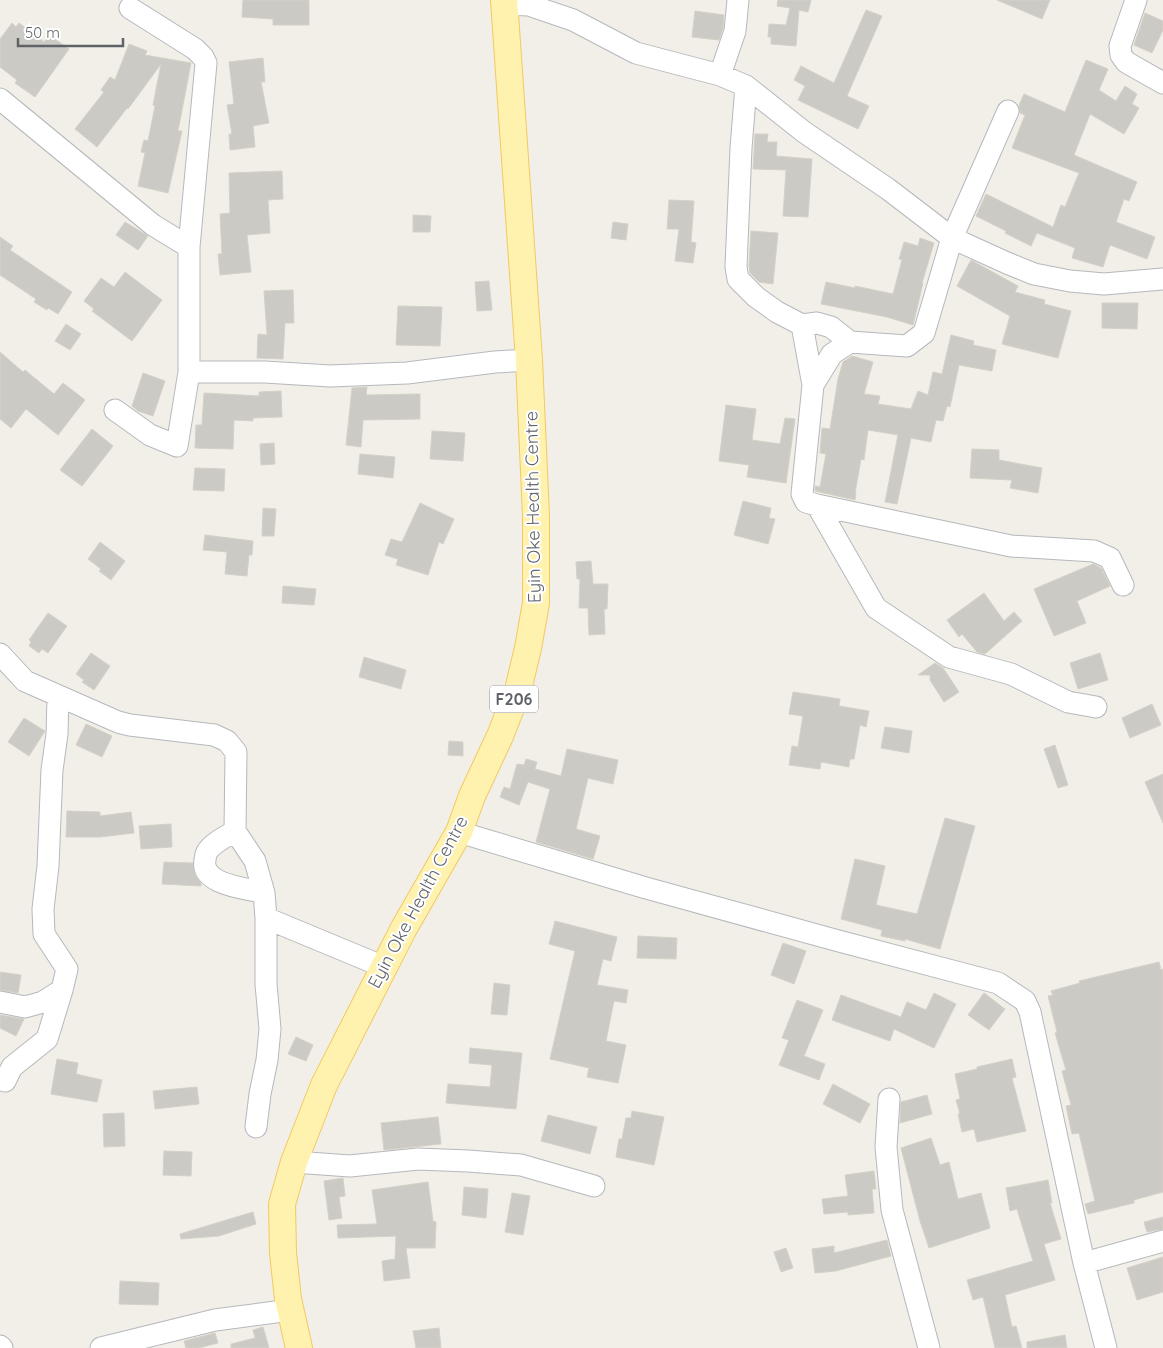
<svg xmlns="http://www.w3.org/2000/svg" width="1163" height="1348" viewBox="0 0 1163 1348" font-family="Quicksand,sans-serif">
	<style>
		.building { fill: #cccac5; stroke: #d6d1c6 }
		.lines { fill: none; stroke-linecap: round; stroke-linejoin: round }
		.minor-casing { stroke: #b5b8bc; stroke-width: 23 }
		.major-casing { stroke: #f2c960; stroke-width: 28 }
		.minor { stroke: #fff; stroke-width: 21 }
		.major { stroke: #fff2af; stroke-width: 26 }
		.labels { text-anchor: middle; stroke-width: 4; stroke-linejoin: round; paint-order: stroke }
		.shield { fill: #fff; stroke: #8f9295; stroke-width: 1 }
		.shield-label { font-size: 16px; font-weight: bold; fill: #5f6368 }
		.street-label { font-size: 18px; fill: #5f6368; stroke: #fff }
	</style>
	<rect width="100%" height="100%" fill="#f1efe8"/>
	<!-- building -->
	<path class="building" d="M243,0H309V25H273V19L242,17Z
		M778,0H811L808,12L799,10L796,46L771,44V37H768L769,24L786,25L790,8L777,6Z
		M997,0H1050L1042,19Z
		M866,10L882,16L847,96L869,106L858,129L798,100L805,86L794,80L801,66L834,83Z
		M695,11L724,15L723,28L719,40L692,37Z
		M1145,13L1163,21V30L1152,53L1134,45Z
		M12,23L16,27L19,23L44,42L49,35L69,49L35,97L15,83L17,80L0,67V39Z
		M129,44L147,51L145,55L191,63L178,131H182L168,193L138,186L145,153L141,152L144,140L148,141L155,106L153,105L161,64L128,109L127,108L97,147L75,129L104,92L101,90L110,77L115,80Z
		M263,58L265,82H261L269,123L253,126L255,147L230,150L229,134H232L227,105L234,104L229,62Z
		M1086,60L1108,69L1099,90L1116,101L1125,86L1137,94L1132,104L1139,108L1124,134L1090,114L1074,155L1137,182L1129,201L1124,199L1116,222L1155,237L1147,259L1110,245L1103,267L1072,258L1075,248L1037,233L1031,246L1005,233L1006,231L976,216L986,194L1053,227L1061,205L1065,207L1079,173L1012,148L1025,115L1020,113L1019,105L1024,94L1065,112Z
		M755,134H768L767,142H777L776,156L812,159L808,217L783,216L786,170L753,169Z
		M282,171L283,199L268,200L270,233L247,235L251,272L220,275L218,254H222L220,214L230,213L229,173Z
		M669,200L694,201L691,242L696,243L693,263L675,261L679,229H667Z
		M413,215L431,216L430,232H413Z
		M125,222L148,236L138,250L116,235Z
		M613,222L628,224L626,240L611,238Z
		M751,231L778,233L773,284L759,282L750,273L749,266Z
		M0,237L13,246L10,250L72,292L58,314L48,308L47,310L34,302L36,299L0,275Z
		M920,238L934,243L922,283H923L913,325L887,317L821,304L826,282L855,288V286L893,294L902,260L899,259L904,242L918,246Z
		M971,260L1018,286L1015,292L1045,300L1044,304L1071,311L1058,358L1002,344L1010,316L957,286Z
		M125,272L162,300L132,341L92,311L94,309L84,301L101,278L114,287Z
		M489,281L492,310L477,311L475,282Z
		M293,290L294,323H285L283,359L257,358L258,334L267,335L264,291Z
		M1102,303H1138L1137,329L1102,328Z
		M398,306L442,307L440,346L396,345Z
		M66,324L81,334L70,350L55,341Z
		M951,335L974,341L973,345L996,350L992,371L959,365L950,407L947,406L943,421L936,420L931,442L911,438L897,504L885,502L898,435L868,430L864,460L861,459L855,493H856L855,500L815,491V486L820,487L826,454L820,453L822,428L830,429L838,379L843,362L852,356L873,362L864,394L880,396L878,404L911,409L918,391L928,395L933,372L942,374Z
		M0,352L23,372L25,370L54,394L63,383L85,400L58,435L26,409L11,428L0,419Z
		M143,373L165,381L153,416L138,411L132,406Z
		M367,387L366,395L420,394V419L363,420L361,447L346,445L352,388Z
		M281,391L282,417L253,418V421L234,420L233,449L195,448L196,425H202L204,393L259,396V392Z
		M726,405L756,409L752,440L780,444L785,418L795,419L786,483L747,477L749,465L719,461Z
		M92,429L113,446L82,486L60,470Z
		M432,431L465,433L463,461L430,459Z
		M274,443L275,464L261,465L260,444Z
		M972,449L999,450V460L1042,468L1038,493L1010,488L1012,480L970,478Z
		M360,454L395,457L393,478L358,474Z
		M195,468L225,469L224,491L193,490Z
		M743,501L771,508L769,518L775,519L768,544L734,535Z
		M420,503L454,519L443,544L439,542L428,575L396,565L398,559L385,555L391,539L402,542Z
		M263,508L276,509L274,536H262Z
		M205,535L253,541L252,555H249L247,576L225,574L227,552L203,550Z
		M100,542L125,561L111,580L99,571L101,569L88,559Z
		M591,561L593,584H608L607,609H604L605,634L589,635L588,608H579L580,579H577L576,562Z
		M1093,564L1101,568L1110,586L1077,601L1086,623L1054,636L1034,589Z
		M283,586L316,589L314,605L282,603Z
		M984,593L1004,621L1014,612L1022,621L985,654L977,652L962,634L959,637L947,620Z
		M48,613L67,626L48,653L42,649L39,653L29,646L31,642L29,640Z
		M91,653L110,666L94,690L82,682L84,680L76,674Z
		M1100,653L1108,680L1078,689L1070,663Z
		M364,657L406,670L401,689L359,677Z
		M935,663L943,668L959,692L944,702L930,680V675H918Z
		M793,692L840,699L839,706L869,711L866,727L860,725L854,759H850L849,767L821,762L820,769L789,765L792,746L798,747L803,716L789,714Z
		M1152,704L1161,725L1130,738L1122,718Z
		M24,718L45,731L29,756L8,742Z
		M86,724L112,736L102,757L76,745Z
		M885,727L912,731L909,753L881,748Z
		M449,741L463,742V756L448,755Z
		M1055,745L1068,785L1058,788L1044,749Z
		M567,749L618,760L613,784L588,778L576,829L600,836L593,859L536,842L550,789L528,782L519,805L500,797L504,787L510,789L517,764L524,765L526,759L537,762L535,769L561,776Z
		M1163,774V823L1145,782Z
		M67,811L100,812V816L131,812L134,833L100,837H66Z
		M945,818L975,826L940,949L905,939V941L881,936L882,930L841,919L855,859L885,866L876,905L917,914Z
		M171,824L172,847L141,849L139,826Z
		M164,862L193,863L195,875L201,883V886L162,884Z
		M555,921L617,937L611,961L603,959L597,985L628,990L626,1003L614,1001L606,1041L626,1045L618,1083L587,1077L589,1068L550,1059L575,951L549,944Z
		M638,936L677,938L676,959L637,958Z
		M783,943L806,951L794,984L771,975Z
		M1159,962L1161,970L1163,969V1192L1134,1200V1203L1088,1214L1085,1204L1095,1201L1079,1133L1072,1134L1066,1106L1071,1105L1062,1071L1066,1070L1055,1033L1057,1032L1048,996L1053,995L1051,991L1080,983L1079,981Z
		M0,972L21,975L18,993L0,990Z
		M494,983L510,985L507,1015L491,1014Z
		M934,993L956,1004L934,1048L894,1029L890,1041L832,1020L841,995L901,1017L907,1002L926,1010Z
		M984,993L1005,1009L989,1030L968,1015Z
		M797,1000L823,1010L804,1056L825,1064L819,1080L779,1065L789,1040L782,1038Z
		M0,1015L24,1019L16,1036L0,1028Z
		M296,1037L313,1045L306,1061L288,1054Z
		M470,1048L522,1053L516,1109L446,1103L448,1084L490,1087L492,1065L469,1063Z
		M57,1059L78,1063L76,1074L102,1080L97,1102L51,1094Z
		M1012,1059L1016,1077L1012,1078L1026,1131L977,1142L974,1129L962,1132L958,1114H960L956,1100L960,1099L955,1074L977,1069V1067Z
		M833,1084L870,1104L860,1123L823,1104Z
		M197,1087L199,1104L155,1109L153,1091Z
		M927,1095L932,1114L900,1123L901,1102Z
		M632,1111L664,1117L654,1165L616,1157L619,1139H622L626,1118H631Z
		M124,1113L125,1146L104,1147L103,1114Z
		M548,1115L597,1127L590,1154L541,1141Z
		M438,1117L441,1144L384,1150L381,1123Z
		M931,1138L940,1165L949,1162L958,1199L981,1193L990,1228L929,1248L920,1221L901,1148Z
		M164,1151L192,1152L191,1176L163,1175Z
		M874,1171L876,1189H872L874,1213L848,1215V1212L824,1214L822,1199L848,1196L845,1175Z
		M343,1178L345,1196L339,1197L342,1218L329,1220L324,1181Z
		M1048,1180L1052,1203H1050L1061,1239L1044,1244L1055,1280L1005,1295L1012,1327L1016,1326L1022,1348H995L983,1297L973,1300L967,1280L1033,1261L1017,1209L1010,1211L1006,1188Z
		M428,1182L433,1221L436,1222L435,1248H406L410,1278L384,1281L382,1261L395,1259L396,1236L338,1238L337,1225L377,1224L372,1190Z
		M464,1187L488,1189L486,1218L462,1215Z
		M512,1193L530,1196L523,1235L505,1232Z
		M253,1212L256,1224L219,1236L181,1239L180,1234Z
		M1163,1217V1229L1147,1232L1144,1222Z
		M887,1240L891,1256L836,1271L815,1273L812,1249L834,1246V1253Z
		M786,1248L793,1268L781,1272L774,1252Z
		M1163,1257V1292L1137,1300L1127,1268Z
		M120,1281L159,1283L158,1305L119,1304Z
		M263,1327L269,1348H231V1344L255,1338L253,1330Z
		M439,1328L441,1348H416L413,1331Z
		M215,1333L218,1343L199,1348H186L184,1341Z
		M1065,1335L1067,1348H1027V1342Z"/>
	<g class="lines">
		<!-- minor casing -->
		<g class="minor-casing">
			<path id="minor" d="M1136,0L1120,46L1121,55L1126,62L1163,83
				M505,4L529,5L573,20L636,53L720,75L746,86L804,132L888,189L952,238L1007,263L1034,274L1070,281L1104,284L1163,279
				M720,75L735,31L738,0
				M746,86L741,148L736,267L738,279L756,297L777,312L802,325L817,323L831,327L850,342L907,346L924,333L952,238L1008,111
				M0,99L153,225L189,247
				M802,325L813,385L802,494L806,502L817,505L876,608L949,657L1011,674L1068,702L1096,707
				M189,372H265L330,376L407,373L495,362L529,360
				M813,385L832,354L850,342
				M115,410L150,435L177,446L189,372V247L206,63L203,57L195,49L130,8
				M817,505L1011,546L1094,551L1110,558L1123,585
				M0,654L25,681L118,722L130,725L214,735L227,741L236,752L235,831L255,861L264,893L266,918V984L270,1029L267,1060L260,1094L256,1127
				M235,831C227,836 212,843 207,852C206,853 205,859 205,860C200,885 247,888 264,893
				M459,832L646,888L835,940L998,983L1025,1001L1030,1012L1084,1263L1106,1348
				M266,918L384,967
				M0,1002L25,1007L43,1002L62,990L67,969L44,934L43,909L48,866L52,770L57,734L58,696
				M5,1081L12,1067L47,1039L62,990
				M889,1099L886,1147L892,1210L929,1348
				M294,1162L350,1166L418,1159L468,1161L521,1165L594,1186
				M1084,1263L1163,1241
				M0,1346L2,1348
				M101,1348L215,1320L290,1310"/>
		</g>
		<!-- major casing -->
		<g class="major-casing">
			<path id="major" d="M299,1348L288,1299L283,1253L282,1204L294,1162L324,1085L404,928L459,832L472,796L500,736L518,690L528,648L536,603V516L529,360L504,0"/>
		</g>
		<!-- minor -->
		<use href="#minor" class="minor"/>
		<!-- major -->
		<use href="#major" class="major"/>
	</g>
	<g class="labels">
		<!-- shield labels -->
		<rect class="shield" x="490" y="685.5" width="48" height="27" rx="4"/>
		<g class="shield-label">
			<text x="514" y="705">F206</text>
		</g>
		<!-- street labels -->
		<g class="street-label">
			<text transform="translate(533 507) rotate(-91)" y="6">Eyin Oke Health Centre</text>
			<text transform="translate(418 902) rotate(-62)" y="6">Eyin Oke Health Centre</text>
		</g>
	</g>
	<!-- scale -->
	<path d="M18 38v8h105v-8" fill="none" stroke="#5f6368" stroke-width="2.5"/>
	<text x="25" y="38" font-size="15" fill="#5f6368" stroke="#ffffff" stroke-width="4" paint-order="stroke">50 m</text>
</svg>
